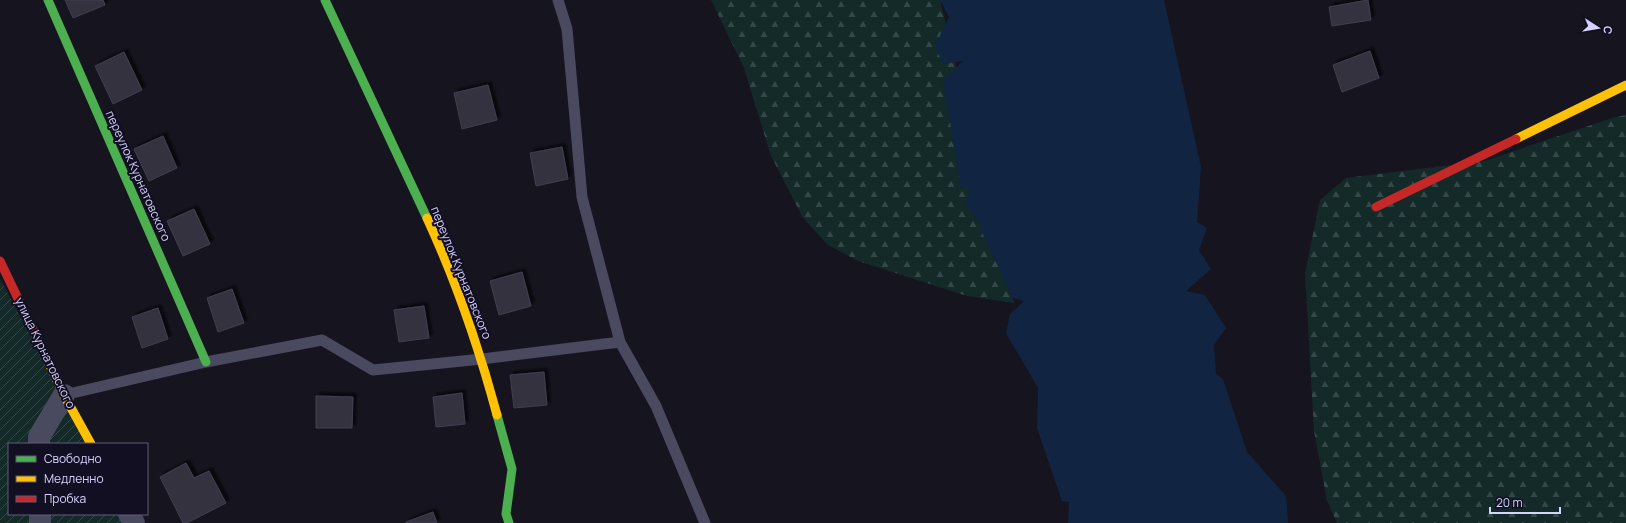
<svg xmlns="http://www.w3.org/2000/svg" width="1626" height="523" viewBox="0 0 1626 523" font-family="Manrope,sans-serif">
	<style>
		.forest { fill: url(#forest-firs) }
		.garden { fill: url(#garden-furrows) }
		.water { fill: #112543 }
		.building { fill: #343241; stroke: #423e52; filter: url(#shadow) }
		.lines { fill: none; stroke-linecap: round; stroke-linejoin: round }
		.lane { stroke: #49495f; stroke-width: 11 }
		.street { stroke: #49495f; stroke-width: 22 }
		.fast { stroke: #4caf50; stroke-width: 9 }
		.slow { stroke: #ffc107; stroke-width: 9 }
		.jam { stroke: #c62828; stroke-width: 9 }
		.labels { text-anchor: middle; stroke-width: 4; stroke-linejoin: round; paint-order: stroke }
		.street-label { font-size: 12px; fill: #d6d3fd; stroke: #120f23 }
	</style>
	<defs>
		<pattern id="forest-firs" width="22" height="20" patternUnits="userSpaceOnUse"><rect width="22" height="20" fill="#132a29"/><path d="M5 1l3.5 6h-7zM16 11l3.5 6h-7z" fill="#354849"/></pattern>
		<pattern id="garden-furrows" width="10" height="10" patternUnits="userSpaceOnUse"><rect width="10" height="10" fill="#132a29"/><path d="M-1 1l2-2M0 10L10 0M9 11l2-2" fill="none" stroke="#354849"/></pattern>
		<filter id="shadow"><feDropShadow dx="3.5" dy="-3.5" stdDeviation="1" flood-color="#0009"/></filter>
	</defs>
	<rect width="100%" height="100%" fill="#16141e"/>
	<!-- forest -->
	<path class="forest" d="M711,0H940L1014,303L967,296L858,261L828,245L803,218L771,156L744,68Z
		M1626,115V523H1337L1327,501L1314,431L1305,273L1320,200L1346,178L1484,161L1612,118Z"/>
	<!-- garden -->
	<path class="garden" d="M0,279L91,444H9V514H129L134,523H0Z"/>
	<!-- water -->
	<path class="water" d="M940,0H1164L1201,167L1197,222L1207,228L1199,250L1211,269L1186,291L1205,295L1226,328L1214,345L1216,374L1223,379L1247,452L1286,496L1288,523H1068L1069,502L1062,501L1037,428L1038,388L1006,333L1010,314L1024,301L1013,298L980,228L981,224L965,204L972,190L961,187L943,80L963,61L943,64L935,46L949,17Z"/>
	<!-- building -->
	<path class="building" d="M65,0H103L105,5L73,18Z
		M1368,0L1371,20L1332,26L1329,7Z
		M1370,51L1379,78L1342,92L1333,65Z
		M124,52L142,90L113,104L95,66Z
		M488,85L497,120L462,129L454,93Z
		M163,136L177,168L149,181L134,149Z
		M562,147L568,179L536,186L530,153Z
		M194,209L210,244L183,256L167,221Z
		M522,272L531,306L499,315L490,281Z
		M232,289L244,323L218,332L207,298Z
		M424,306L429,338L399,342L394,310Z
		M158,308L168,339L142,348L132,317Z
		M544,372L547,405L514,408L510,375Z
		M462,393L465,424L436,427L433,397Z
		M316,396L353,397L352,428H316Z
		M186,463L194,478L209,471L226,503L187,523H183L160,477Z
		M433,512L437,523H406V522Z"/>
	<g class="lines">
		<!-- lane -->
		<path class="lane" d="M558,0L567,29L582,197L620,342L656,406L705,523
			M64,395L206,362L322,340L373,370L482,359L620,342"/>
		<!-- street -->
		<path class="street" d="M39,444V437L64,395
			M40,514V523
			M129,514L134,523"/>
		<!-- fast -->
		<path class="fast" d="M48,0L206,362
			M325,0L427,218
			M497,415L512,469L506,514L509,523"/>
		<!-- slow -->
		<path class="slow" d="M1516,139L1626,85
			M427,218C456,281 479,348 497,415
			M44,353L64,395L91,444"/>
		<!-- jam -->
		<path class="jam" d="M1376,207L1516,139
			M0,261L44,353"/>
	</g>
	<g class="labels">
		<!-- street labels -->
		<g class="street-label">
			<text transform="translate(138 176) rotate(66)" y="4">переулок Курнатовского</text>
			<text transform="translate(461 273) rotate(68)" y="4">переулок Курнатовского</text>
			<text transform="translate(45 353) rotate(64)" y="4">улица Курнатовского</text>
		</g>
	</g>
	<!-- legend -->
	<rect x="8" y="443" width="140" height="72" fill="#120f23" stroke="#605d7a"/>
	<rect x="16" y="456" width="20" height="6" fill="#4caf50" stroke="#605d7a"/>
	<text x="44" y="463" font-size="12" fill="#d6d3fd">Свободно</text>
	<rect x="16" y="476" width="20" height="6" fill="#ffc107" stroke="#605d7a"/>
	<text x="44" y="483" font-size="12" fill="#d6d3fd">Медленно</text>
	<rect x="16" y="496" width="20" height="6" fill="#c62828" stroke="#605d7a"/>
	<text x="44" y="503" font-size="12" fill="#d6d3fd">Пробка</text>
	<!-- north arrow -->
	<g transform="translate(1598 28) rotate(102)" stroke="#120f23" stroke-width="3" paint-order="stroke">
	<path d="M0-3L7 15L0 10L-7 15Z" fill="#d6d3fd"/>
	<text y="-6" font-size="11" font-weight="bold" text-anchor="middle" fill="#d6d3fd">С</text>
	</g>
	<!-- scale -->
	<path d="M1490 507v6h70v-6" fill="none" stroke="#d6d3fd" stroke-width="2"/>
	<text x="1496" y="507" font-size="12" fill="#d6d3fd" stroke="#120f23" stroke-width="3" paint-order="stroke">20 m</text>
</svg>
